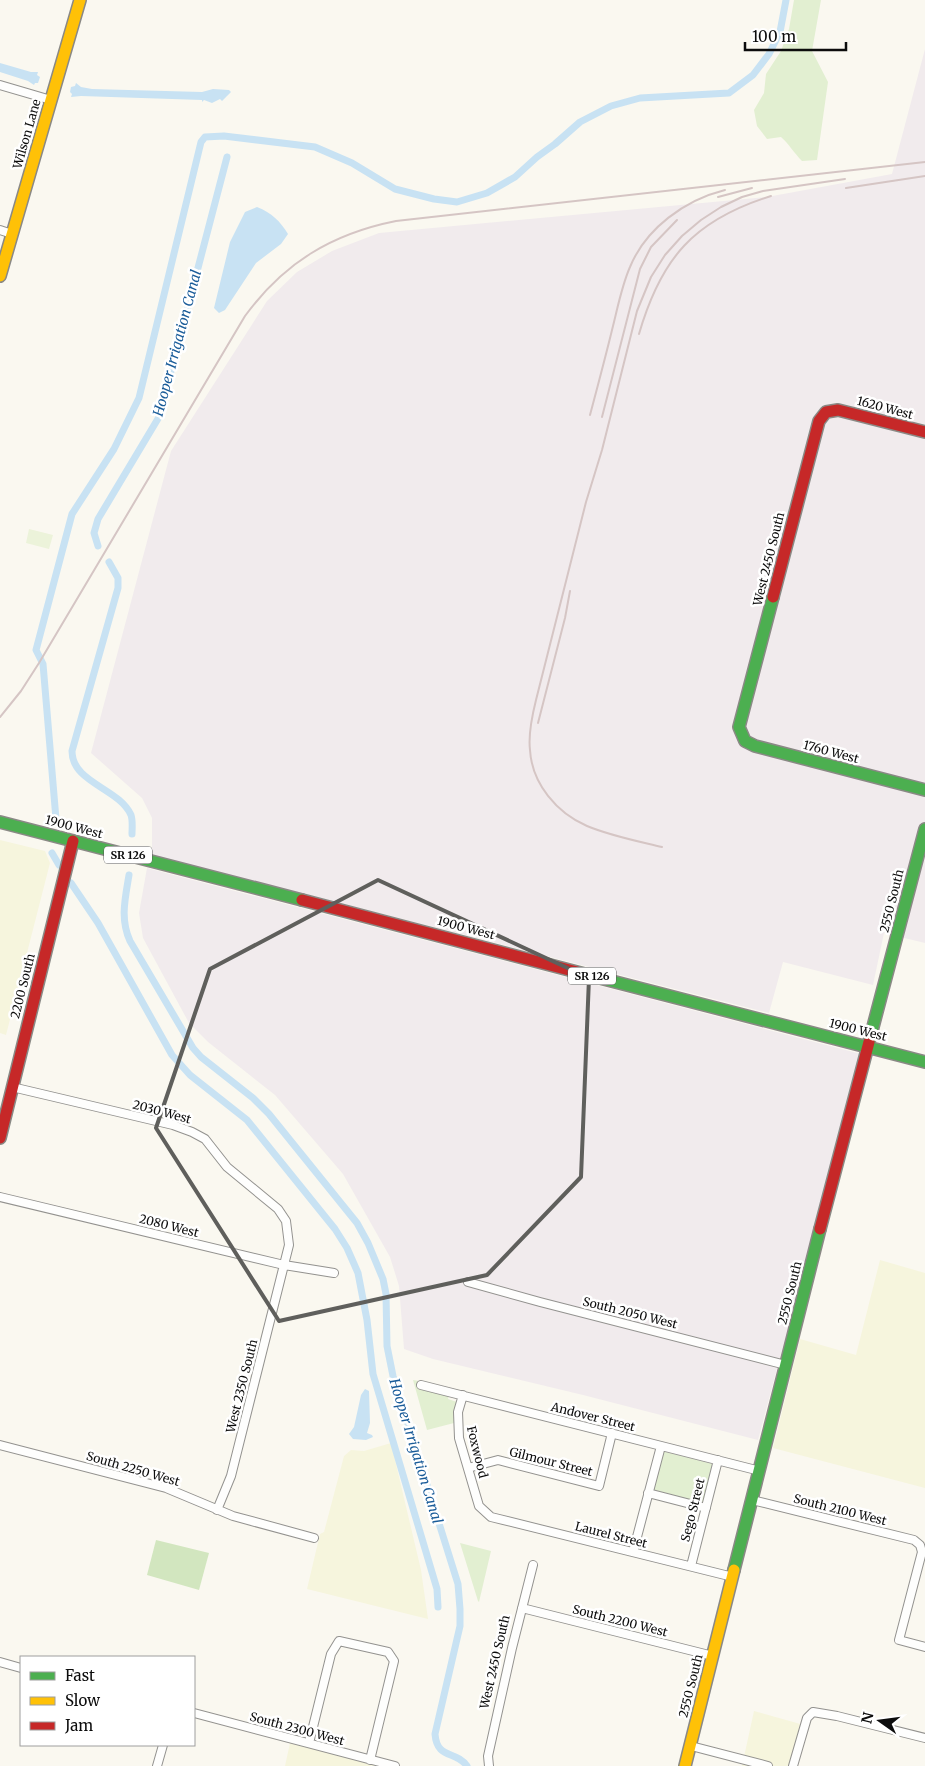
<svg xmlns="http://www.w3.org/2000/svg" width="925" height="1766" viewBox="0 0 925 1766" font-family="Merriweather,serif">
	<style>
		.industrial { fill: #f1ebed }
		.farmland { fill: #f6f5dd }
		.green { fill: #e2efd1 }
		.forest { fill: #d2e6bf }
		.pitch { fill: #ecf3da }
		.water { fill: #c8e2f3 }
		.lines { fill: none; stroke-linecap: round; stroke-linejoin: round }
		.canal { stroke: #c8e2f3; stroke-width: 7 }
		.street-casing { stroke: #93928f; stroke-width: 10 }
		.fast-casing { stroke: #8a8985; stroke-width: 14 }
		.slow-casing { stroke: #8a8985; stroke-width: 14 }
		.jam-casing { stroke: #8a8985; stroke-width: 14 }
		.street { stroke: #fefefd; stroke-width: 8 }
		.fast { stroke: #4caf50; stroke-width: 11 }
		.slow { stroke: #ffc107; stroke-width: 11 }
		.jam { stroke: #c62828; stroke-width: 11 }
		.rail { stroke: #d5c5c4; stroke-width: 2 }
		.marked { fill: none; stroke: #5f5f5c; stroke-width: 4; stroke-linejoin: round }
		.labels { text-anchor: middle; stroke-width: 5; stroke-linejoin: round; paint-order: stroke }
		.shield { fill: #fff; stroke: #555; stroke-width: 1 }
		.shield-label { font-size: 11px; font-weight: bold; fill: #0c0c0c }
		.street-label { font-size: 12px; fill: #0c0c0c; stroke: #fff }
		.water-label { font-size: 14px; font-style: italic; fill: #1a5c99; stroke: #fff }
	</style>
	<rect width="100%" height="100%" fill="#faf8f0"/>
	<!-- industrial -->
	<path class="industrial" d="M925,49V943L884,933L873,985L783,962L769,1013L152,855V818L142,798L91,753L171,451L267,301L297,272L332,251L379,233L767,197L892,174Z
		M147,868L861,1054L758,1440L583,1395L433,1359L404,1349L399,1286L390,1257L343,1174L275,1095L208,1042L189,1023L143,938L139,913Z"/>
	<!-- farmland -->
	<path class="farmland" d="M0,840L45,851L50,863L6,1035L0,1033Z
		M880,1260L925,1273V1488L773,1448L800,1339L856,1355Z
		M391,1443L421,1570L428,1619L307,1589L320,1534L324,1532L344,1456L351,1450L364,1451Z
		M754,1711L804,1725L793,1766H742Z
		M290,1743L379,1766H285Z"/>
	<!-- green -->
	<path class="green" d="M794,0H821L812,51L828,82L817,160L802,161C794,153 789,144 781,137L767,139L757,126L754,110L764,93L766,74L781,51L789,29Z
		M413,1380L419,1381L418,1386L449,1396L448,1399L457,1402L454,1423L427,1430Z
		M662,1451L713,1464L703,1505L652,1492Z
		M460,1543L491,1551L479,1602L478,1601Z"/>
	<!-- forest -->
	<path class="forest" d="M156,1540L209,1553L199,1590L147,1575Z"/>
	<!-- pitch -->
	<path class="pitch" d="M29,529L53,535L49,549L26,543Z"/>
	<!-- water -->
	<path class="water" d="M0,63L31,72H38L37,75L40,77L38,83H35L34,85L28,81L0,72Z
		M76,83L81,87L92,89L202,92L213,89L229,90L231,92L222,101L220,99L212,103L204,100L202,102V100L81,96L71,97L72,94L70,92L71,87L75,86Z
		M257,207C272,213 280,221 288,234L281,244L256,263L225,310L219,313L214,308L230,242L245,212Z
		M365,1389L369,1391L370,1423L367,1433L372,1435L373,1437L366,1440L353,1439L349,1434L354,1427L361,1395Z"/>
	<g class="lines">
		<!-- canal -->
		<path class="canal" d="M98,546L94,533L98,519L159,417L227,157
			M109,562L118,578V588L72,751C72,783 119,788 131,815C133,821 132,828 132,834
			M56,819L43,664L36,650L72,514L114,449L139,398L201,142L205,137L224,136L315,147L352,163L395,189L434,199L457,202L487,193L515,177L537,157L555,144L580,122L611,106L640,98L729,93L753,75L769,54L780,32L786,0
			M52,853L59,865
			M129,875C125,899 120,919 130,941L193,1048L201,1057L253,1098L269,1114L357,1223L368,1243L383,1279L386,1294L387,1346L393,1376L458,1584L460,1609V1626L435,1734C437,1760 456,1750 467,1766
			M71,883L98,923L172,1055L190,1075L247,1120L335,1229L347,1248L358,1273L367,1320L373,1374L437,1589L438,1607"/>
		<!-- street casing -->
		<g class="street-casing">
			<path id="street" d="M0,85L51,100
				M0,230L12,234
				M12,1087L173,1125L192,1132L205,1139L227,1167L278,1209L286,1221L289,1245L231,1476L217,1510
				M0,1197L284,1265L334,1273
				M468,1282L540,1302L786,1365
				M421,1385L760,1471
				M463,1395L458,1412L459,1438L479,1506L491,1517L733,1577
				M0,1445L166,1488L233,1516L314,1538
				M468,1468L498,1460L599,1486L612,1433
				M648,1493L706,1508
				M752,1500L914,1540L920,1545L922,1552L899,1640L925,1647
				M633,1552L661,1446
				M691,1566L718,1460
				M522,1608L713,1656
				M0,1662L21,1668
				M194,1713L395,1766
				M309,1743L331,1654L339,1641L388,1652L394,1661L370,1760
				M691,1746L768,1766
				M157,1766L163,1745
				M489,1766L488,1756L512,1648L533,1565
				M793,1766L807,1718L813,1712L837,1716L925,1738"/>
		</g>
		<!-- fast casing -->
		<g class="fast-casing">
			<path id="fast" d="M773,597L739,727L745,741L755,746L925,790
				M0,822L302,900
				M596,977L925,1062
				M869,1042L925,829
				M734,1570L820,1229"/>
		</g>
		<!-- slow casing -->
		<g class="slow-casing">
			<path id="slow" d="M0,276L80,0
				M685,1766L734,1570"/>
		</g>
		<!-- jam casing -->
		<g class="jam-casing">
			<path id="jam" d="M773,597L819,421L826,412L838,410L925,432
				M302,900L596,977
				M0,1138L73,841
				M820,1229L869,1042"/>
		</g>
		<!-- street -->
		<use href="#street" class="street"/>
		<!-- fast -->
		<use href="#fast" class="fast"/>
		<!-- slow -->
		<use href="#slow" class="slow"/>
		<!-- jam -->
		<use href="#jam" class="jam"/>
		<!-- rail -->
		<path class="rail" d="M846,188L925,176
			M718,197L752,188
			M639,334C661,258 694,220 771,196
			M590,415C598,385 606,355 613,326C618,306 622,285 630,267C646,228 685,200 725,190
			M602,417L640,269L651,247L677,220
			M0,717L21,691L39,663L245,316C284,263 331,234 396,221L925,162
			M538,723L565,618L570,591
			M662,847C637,841 611,836 587,826C557,813 532,784 530,750C528,734 532,716 536,700L586,502L602,450L637,311L651,277L665,255L682,236L701,220L721,207L742,197L763,191L845,179"/>
	</g>
	<!-- marked area -->
	<path class="marked" d="M378,880L589,978L581,1177L487,1275L279,1321L156,1128L210,969Z"/>
	<g class="labels">
		<!-- shield labels -->
		<g class="shield">
			<rect x="104" y="846.5" width="48" height="17" rx="4"/>
			<rect x="568" y="967.5" width="48" height="17" rx="4"/>
		</g>
		<g class="shield-label">
			<text x="128" y="859">SR 126</text>
			<text x="592" y="980">SR 126</text>
		</g>
		<!-- street labels -->
		<g class="street-label">
			<text transform="translate(27 134) rotate(-74)" y="4">Wilson Lane</text>
			<text transform="translate(885 408) rotate(15)" y="4">1620 West</text>
			<text transform="translate(769 559) rotate(-76)" y="4">West 2450 South</text>
			<text transform="translate(831 752) rotate(15)" y="4">1760 West</text>
			<text transform="translate(74 827) rotate(15)" y="4">1900 West</text>
			<text transform="translate(892 901) rotate(-76)" y="4">2550 South</text>
			<text transform="translate(466 928) rotate(15)" y="4">1900 West</text>
			<text transform="translate(23 986) rotate(-76)" y="4">2200 South</text>
			<text transform="translate(858 1030) rotate(14)" y="4">1900 West</text>
			<text transform="translate(162 1112) rotate(15)" y="4">2030 West</text>
			<text transform="translate(169 1226) rotate(14)" y="4">2080 West</text>
			<text transform="translate(790 1293) rotate(-76)" y="4">2550 South</text>
			<text transform="translate(630 1313) rotate(14)" y="4">South 2050 West</text>
			<text transform="translate(242 1386) rotate(-76)" y="4">West 2350 South</text>
			<text transform="translate(593 1417) rotate(14)" y="4">Andover Street</text>
			<text transform="translate(477 1452) rotate(76)" y="4">Foxwood</text>
			<text transform="translate(551 1462) rotate(14)" y="4">Gilmour Street</text>
			<text transform="translate(133 1469) rotate(16)" y="4">South 2250 West</text>
			<text transform="translate(693 1510) rotate(-76)" y="4">Sego Street</text>
			<text transform="translate(840 1510) rotate(14)" y="4">South 2100 West</text>
			<text transform="translate(611 1535) rotate(14)" y="4">Laurel Street</text>
			<text transform="translate(620 1621) rotate(14)" y="4">South 2200 West</text>
			<text transform="translate(495 1662) rotate(-77)" y="4">West 2450 South</text>
			<text transform="translate(691 1686) rotate(-76)" y="4">2550 South</text>
			<text transform="translate(297 1729) rotate(15)" y="4">South 2300 West</text>
		</g>
		<!-- water labels -->
		<g class="water-label">
			<text transform="translate(177 343) rotate(-75)" y="5">Hooper Irrigation Canal</text>
			<text transform="translate(416 1451) rotate(73)" y="5">Hooper Irrigation Canal</text>
		</g>
	</g>
	<!-- legend -->
	<rect x="20" y="1656" width="175" height="90" fill="#ffffff" stroke="#9e9e9e"/>
	<rect x="30" y="1672" width="25" height="8" fill="#4caf50" stroke="#9e9e9e"/>
	<text x="65" y="1681" font-size="15" fill="#0c0c0c">Fast</text>
	<rect x="30" y="1697" width="25" height="8" fill="#ffc107" stroke="#9e9e9e"/>
	<text x="65" y="1706" font-size="15" fill="#0c0c0c">Slow</text>
	<rect x="30" y="1722" width="25" height="8" fill="#c62828" stroke="#9e9e9e"/>
	<text x="65" y="1731" font-size="15" fill="#0c0c0c">Jam</text>
	<!-- north arrow -->
	<g transform="translate(880 1721) rotate(284)" stroke="#ffffff" stroke-width="4" paint-order="stroke">
	<path d="M0-4L9 19L0 12L-9 19Z" fill="#0c0c0c"/>
	<text y="-8" font-size="14" font-weight="bold" text-anchor="middle" fill="#0c0c0c">N</text>
	</g>
	<!-- scale -->
	<path d="M745 42v8h101v-8" fill="none" stroke="#0c0c0c" stroke-width="2.5"/>
	<text x="752" y="42" font-size="15" fill="#0c0c0c" stroke="#ffffff" stroke-width="4" paint-order="stroke">100 m</text>
</svg>
